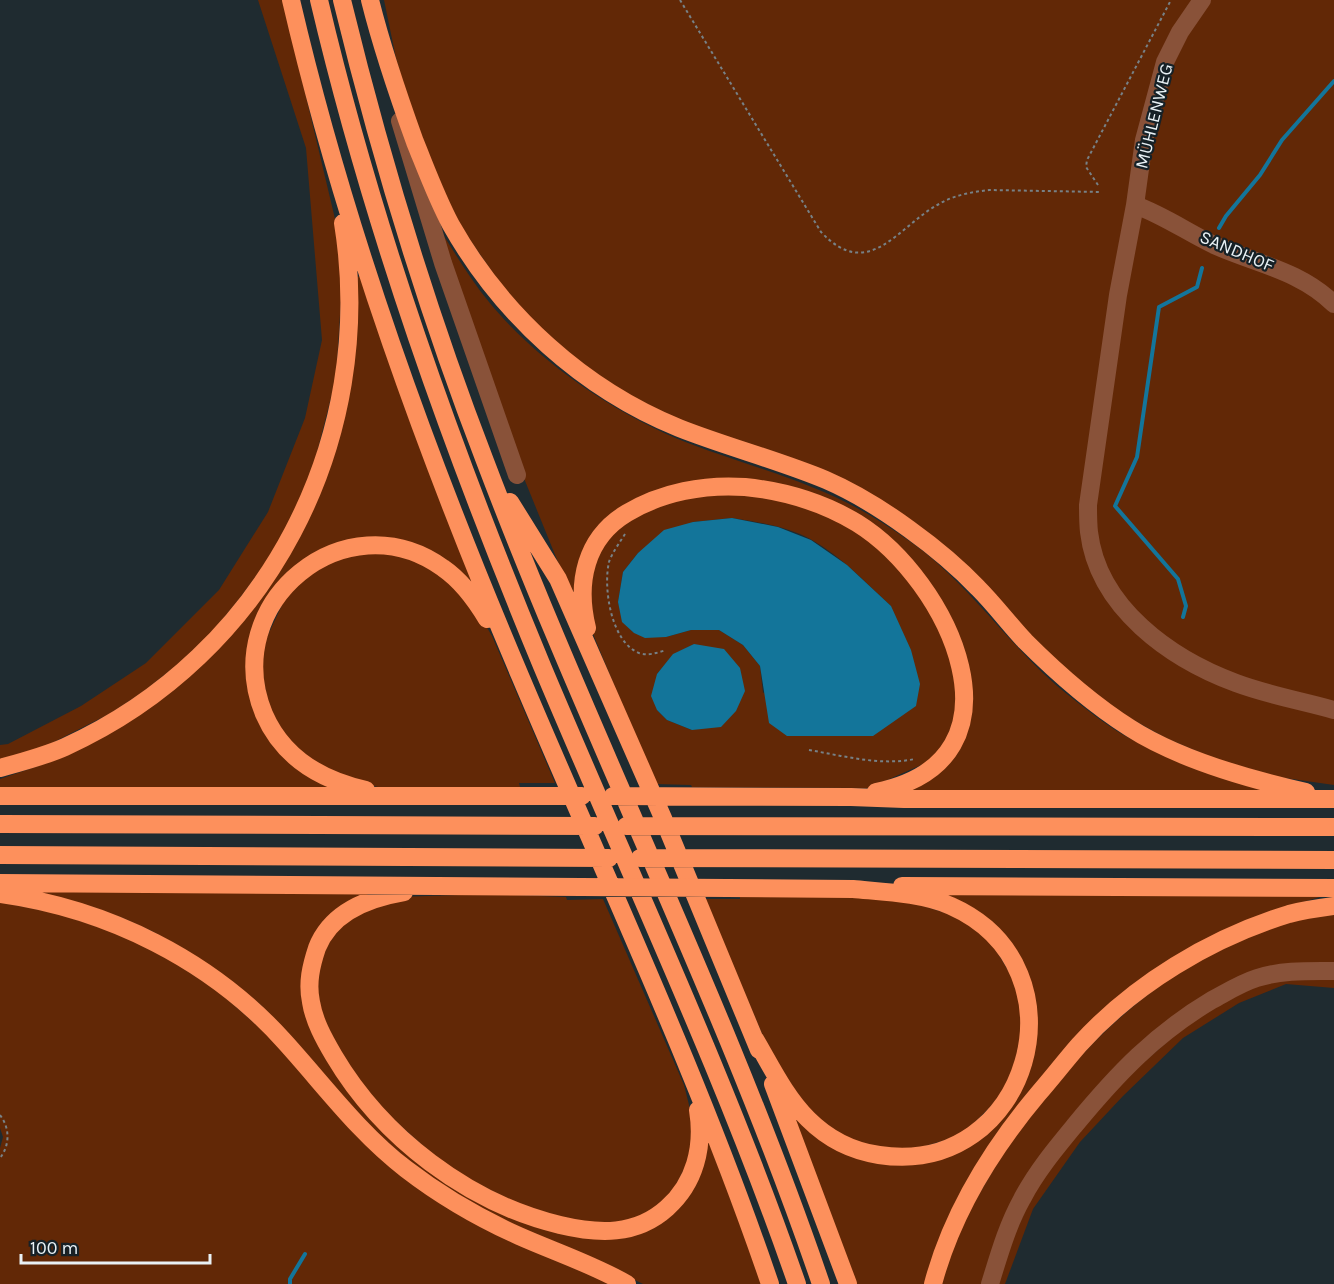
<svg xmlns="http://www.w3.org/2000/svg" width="1334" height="1284" viewBox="0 0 1334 1284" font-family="Karla,sans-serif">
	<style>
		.green { fill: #622806; fill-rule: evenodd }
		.water { fill: #13759a }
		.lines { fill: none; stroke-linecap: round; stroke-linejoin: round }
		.stream { stroke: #13759a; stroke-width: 4 }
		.path { stroke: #778186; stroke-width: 2; stroke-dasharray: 3 3; stroke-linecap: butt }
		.minor { stroke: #895239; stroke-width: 18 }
		.highway { stroke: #fd905c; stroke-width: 18 }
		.labels { text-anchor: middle; stroke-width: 4.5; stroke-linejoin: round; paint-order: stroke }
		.street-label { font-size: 18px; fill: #e9f1f5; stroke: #162127 }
	</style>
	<rect width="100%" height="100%" fill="#1f2b30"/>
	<!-- green -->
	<path class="green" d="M258,0H283L336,223L342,283L336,378L313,468L292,517L270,557L239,599L212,632L178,664L144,691L111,713L44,747L0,763V745L8,744L81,706L146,663L219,590L268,512L305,418L322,340L306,148Z
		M384,0H1334V785L1278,777L1213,758L1166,738L1121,713L1085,687L912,524L651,409L572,358L514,303L452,214L415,125L396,58Z
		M436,224C454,251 469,278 489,302C538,362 617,415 688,443C756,469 818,482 881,522C900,534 919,547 936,562C984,604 1021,659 1072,698C1091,713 1111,729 1133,740C1148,747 1166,752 1182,758C1214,770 1247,781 1280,793L904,792L928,781L971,696L909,559L774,484L634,503L575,577L573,599L519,466Z
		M362,275L477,590L462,574L354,542L263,608L258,713L340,791H0V779L53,761L126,722L292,547L314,505L330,466L341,430L351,382L355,343L358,277Z
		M744,493L795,502L843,523L879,548L916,586L950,652L960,708L937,758L869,788L692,787L691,785L655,784L591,629L587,608L595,555L620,525L636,514L692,496ZM732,518C759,522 789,527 812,540C842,557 866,583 891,606L763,693L760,666L743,645L719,630H691L666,637L634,633L623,622L618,602L623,572L638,553L693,522ZM694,644L692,730L667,720L657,710V674L673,655Z
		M380,551L429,565L473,604L492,636L555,783H519L520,787L432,789L378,787L350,781L304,759L271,719L259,654L290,588L336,558Z
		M23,890H378L352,901L304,965L343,1085L514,1217L655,1226L706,1135L763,1284H643L603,1264L497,1218L427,1176L371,1128L261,1005L199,958L152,931L123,918L90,906Z
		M932,893L1330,894L1279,909L1251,920L1060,1057L926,1284H854L787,1111L859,1158L971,1142L1031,1060L1016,957Z
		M489,894L566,897L567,900L603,899L684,1085L694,1125L695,1147L672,1193L642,1218L606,1226L533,1212L448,1168L372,1100L323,1024L315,979L324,946L352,914L397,897Z
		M740,897H873L904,900L958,917L991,942L1016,984L1024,1027L1007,1090L962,1135L908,1151L850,1142L802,1107L773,1059L704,899H740Z
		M0,902L59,914L116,933L166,957L219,992L270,1037L379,1157L612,1284H0V1148L3,1137L0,1128Z
		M1334,911V967L1233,984L1061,1135L987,1284H940C954,1246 967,1207 989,1172C1000,1153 1016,1135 1030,1117C1086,1043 1149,982 1235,942C1266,928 1301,919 1334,911Z
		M1334,976V988L1286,984L1239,1003L1183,1038L1123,1096L1080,1142L1033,1209L1005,1284H993L1044,1168L1170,1032L1258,982Z"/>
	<!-- water -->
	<path class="water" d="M732,518L778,527L811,540L847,565L891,606L911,650L920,684L916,706L873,736H787L769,723L760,666L743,645L719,630H691L666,637L645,638L634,633L622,622L618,602L623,572L638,553L664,530L693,522Z
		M694,644L724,649L740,668L745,691L736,711L721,727L692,730L667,720L657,710L651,696L657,674L673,654Z"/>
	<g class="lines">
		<!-- stream -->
		<path class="stream" d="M1219,228L1226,216L1260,175L1282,140L1334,81
			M1183,617L1186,606L1178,579L1115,506L1137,457L1159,307L1197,287L1202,268
			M290,1284V1279L305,1254"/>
		<!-- path -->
		<path class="path" d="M680,0L821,232C869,283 898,226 939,204C954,195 972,192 989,190L1101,192
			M1098,185L1086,167L1087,160L1171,0
			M625,534C620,542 612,553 609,562C603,588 611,642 639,653C648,656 657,653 666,650
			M809,750C844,756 880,766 915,759
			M0,1115C10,1128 10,1145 0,1158"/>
		<!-- minor -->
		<path class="minor" d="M1202,0L1180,32L1165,62L1144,140L1135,205L1118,295L1088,505C1088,514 1088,523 1089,532C1098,608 1171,659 1236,683C1268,695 1302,701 1334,710
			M400,121L443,263L517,475
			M1135,205C1163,215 1187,232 1214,245C1256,264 1299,270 1334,304
			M990,1284C999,1255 1007,1226 1022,1199C1036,1172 1056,1148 1075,1125C1117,1074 1155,1034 1212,1000C1227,992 1241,983 1257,978C1282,970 1308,971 1334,971"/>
		<!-- highway -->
		<path class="highway" d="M291,0C345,232 428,459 521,678C606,879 700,1078 770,1284
			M319,0C373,229 452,449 542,666C628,871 724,1073 797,1284
			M342,0C380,156 427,311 485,461C590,738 725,1003 821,1284
			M370,0C382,48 398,95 415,142C426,169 437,199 451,225C502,315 583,389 679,428C727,447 778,460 826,480C856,493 883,510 909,529C934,547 957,566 978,588C995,605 1009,624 1025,641C1057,673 1092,704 1130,728C1180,760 1248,779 1306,792
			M510,502L558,579L663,818L759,1050
			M587,628C576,583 585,538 627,513C662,492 705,484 745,487C785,491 822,502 857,523C949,580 1034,760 876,792
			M0,768C22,762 45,756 65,747C267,655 378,440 343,223
			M366,790C321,780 283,758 264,714C218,602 346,498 443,568C462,581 475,599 487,619
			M0,796H582
			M613,796L851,797L904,799H1334
			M0,824L595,826
			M626,826L1334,827
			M0,855L609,858
			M640,858L1334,860
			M0,883L853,889C884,892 921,893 951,906C1090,968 1029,1178 879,1155C852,1151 827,1138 808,1119C785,1096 771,1066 755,1039
			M902,886L1334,888
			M404,892C368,898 331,912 317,948C311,966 307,983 311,1002C314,1021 324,1039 334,1056C382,1137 468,1203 560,1225C598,1234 636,1236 667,1208C695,1183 704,1147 698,1110
			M0,894C108,909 211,960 284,1041C324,1085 359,1133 406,1169C441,1196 479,1218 519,1236C555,1252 592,1264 627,1284
			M773,1084L848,1284
			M933,1284C952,1213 991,1150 1038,1094C1052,1078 1065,1061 1079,1045C1134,984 1211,938 1289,914C1304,910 1319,908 1334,906"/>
	</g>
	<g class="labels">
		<!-- street labels -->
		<g class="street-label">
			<text transform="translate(1154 116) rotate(-76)" y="6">MÜHLENWEG</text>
			<text transform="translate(1237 251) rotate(23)" y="6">SANDHOF</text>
		</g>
	</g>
	<!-- scale -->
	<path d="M21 1254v9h189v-9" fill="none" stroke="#e9f1f5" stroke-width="3"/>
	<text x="30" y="1254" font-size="18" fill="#e9f1f5" stroke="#162127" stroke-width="4.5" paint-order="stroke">100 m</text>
</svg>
